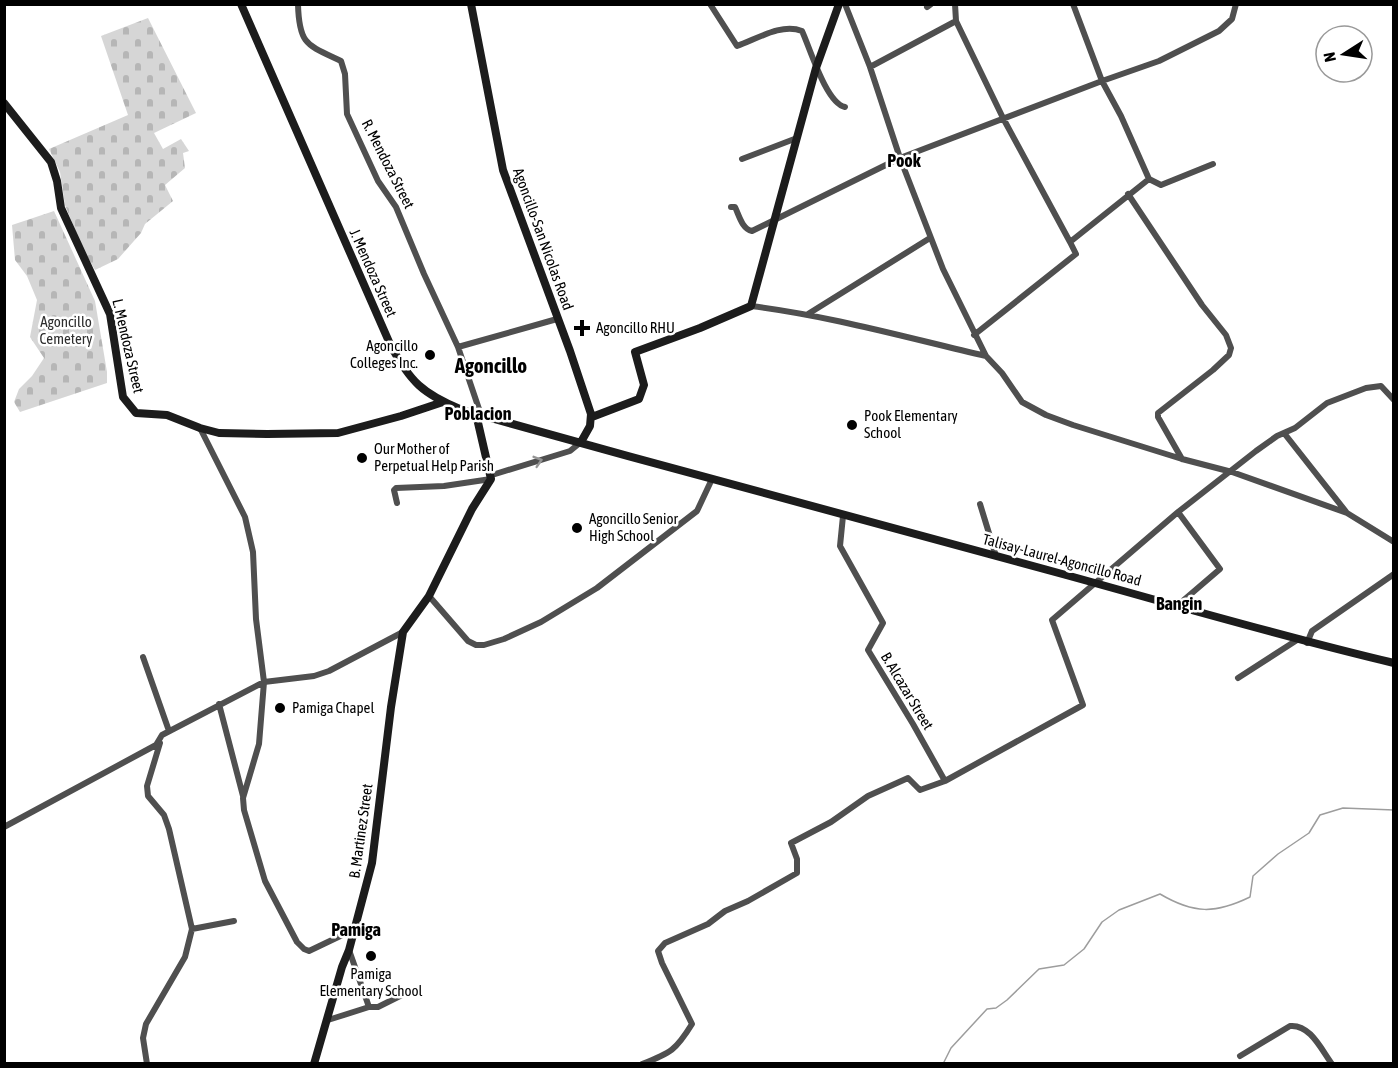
<svg xmlns="http://www.w3.org/2000/svg" width="1398" height="1068" viewBox="0 0 1398 1068" font-family="'Asap Condensed',sans-serif">
	<style>
		.cemetery { fill: url(#cemetery-stones) }
		.lines { fill: none; stroke-linecap: round; stroke-linejoin: round }
		.stream { stroke: #9d9d9d; stroke-width: 1.5 }
		.street { stroke: #4f4f4f; stroke-width: 6 }
		.secondary { stroke: #1c1c1c; stroke-width: 8 }
		.oneway { stroke: #959595 }
		.poi-dot { fill: #000; stroke: #fff; stroke-width: 2 }
		.labels { text-anchor: middle; stroke-width: 5; stroke-linejoin: round; paint-order: stroke }
		.street-label { font-size: 15px; fill: #000; stroke: #fff }
		.park-label { font-size: 15px; fill: #2d2d2d; stroke: #fff }
		.poi-label { font-size: 15px; fill: #000; stroke: #fff; text-anchor: start }
		.quarter-label { font-size: 18px; font-weight: bold; fill: #000; stroke: #fff }
		.district-label { font-size: 21px; font-weight: bold; fill: #000; stroke: #fff }
	</style>
	<defs>
		<pattern id="cemetery-stones" width="16" height="16" patternUnits="userSpaceOnUse" patternTransform="scale(1.5)"><rect width="16" height="16" fill="#d6d6d6"/><path d="M2 7V4a2 2 0 0 1 4 0v3zM10 15v-3a2 2 0 0 1 4 0v3z" fill="#b6b6b6"/></pattern>
	</defs>
	<rect width="100%" height="100%" fill="#fff"/>
	<!-- cemetery -->
	<path class="cemetery" d="M148,18L196,113L154,133L163,149L181,139L189,151L183,153L185,168L165,185L173,201L145,224L141,233L118,259L95,270L83,249L65,205L60,172L49,149L128,115L101,36Z
		M54,211L95,301L107,372V383L20,412L14,402L19,389L32,376L44,358L30,337L37,300L27,276L15,260L12,225Z"/>
	<g class="lines">
		<!-- stream -->
		<path class="stream" d="M943,1064L951,1048L987,1009L996,1008L1007,1000L1039,969L1064,965L1084,949L1102,922L1119,910L1160,894C1194,914 1215,914 1250,897L1253,876L1278,854L1309,833L1320,815L1343,808L1394,810"/>
		<!-- street -->
		<path class="street" d="M298,4C299,45 307,45 341,61L345,74L347,114L378,181L396,207L424,274L458,347L481,415
			M710,4L737,46C757,39 781,23 802,31C810,48 826,103 845,107
			M845,4L870,67L900,158L943,269L986,356L1002,373L1022,402L1046,415L1073,425L1182,459L1232,472L1347,513L1394,542
			M955,4L956,21L1003,118L1070,242
			M1073,4L1102,81L1121,116L1149,179
			M927,7L931,4
			M870,67L956,21
			M742,159L797,138
			M1128,194L1202,305L1226,335L1231,348L1229,355L1213,370L1158,413V417L1182,459
			M731,207H735C739,215 742,229 752,231L900,158L1102,81L1159,61L1219,31L1232,19L1236,4
			M751,306C831,316 908,338 986,356
			M808,314L930,238
			M974,335L1076,254L1070,242L1149,179L1161,185L1213,164
			M458,347L557,319
			M200,428L245,517L253,552L256,619L264,682L259,744L243,798L244,810L265,881L297,942L304,949L309,951L355,929
			M1284,433L1347,513
			M492,475L570,451L581,442
			M397,503L394,490L396,488L444,486L491,479
			M980,504L996,556
			M843,516L840,546L883,623L868,650L913,724L945,781
			M429,596L468,641L476,645H484L504,639L541,622L597,588L697,511L712,479
			M1178,605L1220,569L1178,512L1256,451L1277,436L1295,428L1327,403L1366,388L1381,386L1394,400
			M1307,643L1312,631L1394,574
			M143,657L169,731
			M1238,678L1297,640
			M219,704L243,796
			M4,827L156,745L162,735L264,682L314,676L329,671L403,632
			M192,929L234,921
			M369,1007H378L402,995
			M328,1020L369,1007L349,950
			M1240,1056L1290,1026C1310,1024 1321,1049 1332,1064
			M147,1064L143,1038L146,1024L185,957L192,929L169,829L164,815L148,796L147,786L160,743
			M642,1064C671,1053 676,1050 692,1024L662,963L658,951L665,943L708,924L725,911L748,901L797,873V859L791,843L831,822L868,796L908,778L920,790L945,781L1083,705L1052,620L1178,512"/>
		<!-- secondary -->
		<path class="secondary" d="M241,4L390,344C410,382 423,394 462,410C663,466 864,521 1066,575C1175,605 1283,637 1394,663
			M471,4L503,170L570,351L591,414L590,426L581,442
			M4,103L51,162L57,181L61,208L110,314L123,397L136,413L167,415L200,428L219,433L267,434L338,433L401,416L443,402
			M592,417L639,399L644,385L635,352L700,328L751,306L816,68L839,4
			M314,1064L342,967L349,950L372,863L391,707L403,632L429,596L472,509L491,479L476,414"/>
	</g>
	<!-- one-way arrows -->
	<defs><path id="oneway-chevron" d="M-2-3.5L2.5 0L-2 3.5" fill="none" stroke-width="1.6" stroke-linecap="round" stroke-linejoin="round" transform="scale(1.5)"/></defs>
	<use class="oneway" href="#oneway-chevron" transform="translate(538 461) rotate(-17)"/>
	<!-- markers -->
	<g class="poi-dot">
		<path d="M579 319h6v6h6v6h-6v6h-6v-6h-6v-6h6z"/>
		<circle cx="430" cy="355" r="6"/>
		<circle cx="852" cy="425" r="6"/>
		<circle cx="362" cy="458" r="6"/>
		<circle cx="577" cy="528" r="6"/>
		<circle cx="280" cy="708" r="6"/>
		<circle cx="371" cy="956" r="6"/>
	</g>
	<g class="labels">
		<!-- street labels -->
		<g class="street-label">
			<text transform="translate(388 164) rotate(63)" y="5">R. Mendoza Street</text>
			<text transform="translate(543 239) rotate(70)" y="5">Agoncillo-San Nicolas Road</text>
			<text transform="translate(373 273) rotate(66)" y="5">J. Mendoza Street</text>
			<text transform="translate(128 346) rotate(77)" y="5">L. Mendoza Street</text>
			<text transform="translate(1062 560) rotate(15)" y="5">Talisay-Laurel-Agoncillo Road</text>
			<text transform="translate(907 691) rotate(59)" y="5">B. Alcazar Street</text>
			<text transform="translate(361 831) rotate(-82)" y="5">B. Martinez Street</text>
		</g>
		<!-- park labels -->
		<g class="park-label">
			<text x="66" y="327">Agoncillo<tspan x="66" dy="17">Cemetery</tspan></text>
		</g>
		<!-- poi labels -->
		<g class="poi-label">
			<text x="596" y="333">Agoncillo RHU</text>
			<text x="418" y="351" text-anchor="end">Agoncillo<tspan x="418" dy="17">Colleges Inc.</tspan></text>
			<text x="864" y="421">Pook Elementary<tspan x="864" dy="17">School</tspan></text>
			<text x="374" y="454">Our Mother of<tspan x="374" dy="17">Perpetual Help Parish</tspan></text>
			<text x="589" y="524">Agoncillo Senior<tspan x="589" dy="17">High School</tspan></text>
			<text x="292" y="713">Pamiga Chapel</text>
			<text x="371" y="979" text-anchor="middle">Pamiga<tspan x="371" dy="17">Elementary School</tspan></text>
		</g>
		<!-- quarter labels -->
		<g class="quarter-label">
			<text x="904" y="167">Pook</text>
			<text x="478" y="420">Poblacion</text>
			<text x="1179" y="610">Bangin</text>
			<text x="356" y="936">Pamiga</text>
		</g>
		<!-- district labels -->
		<g class="district-label">
			<text x="491" y="373">Agoncillo</text>
		</g>
	</g>
	<!-- border -->
	<rect width="1398" height="1068" fill="none" stroke="#000000" stroke-width="12"/>
	<!-- north arrow -->
	<g transform="translate(1344 54) rotate(258)"><circle r="28" fill="#ffffff" stroke="#999999" stroke-width="1.5"/>
	<path d="M0-4.5L10 22L0 15L-10 22Z" fill="#000000"/>
	<text y="-9" font-size="16" font-weight="bold" text-anchor="middle" fill="#000000">N</text>
	</g>
</svg>
